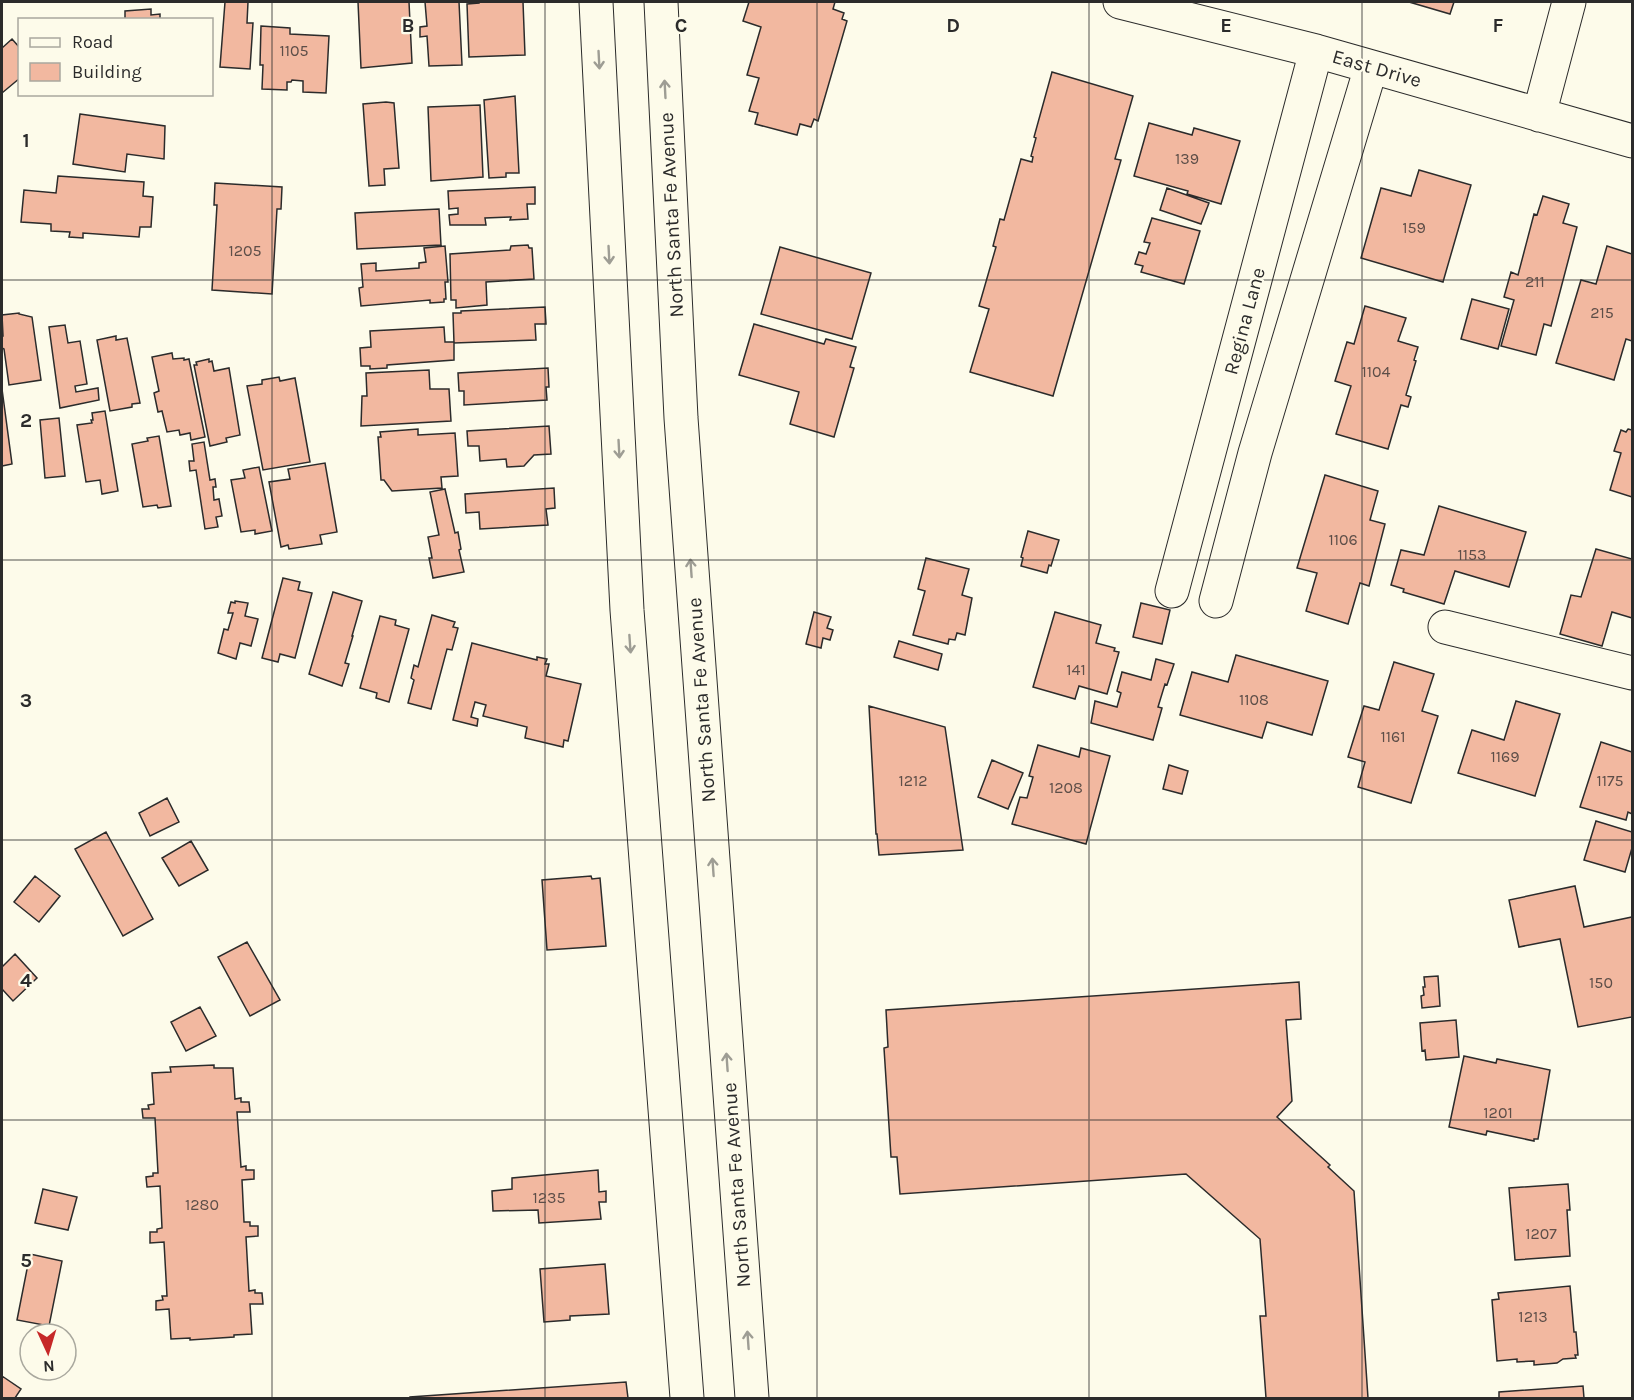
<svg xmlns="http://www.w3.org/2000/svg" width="1634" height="1400" viewBox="0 0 1634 1400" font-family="Karla,sans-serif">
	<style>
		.building { fill: #f2b8a0; stroke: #2b2b2b; stroke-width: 1.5 }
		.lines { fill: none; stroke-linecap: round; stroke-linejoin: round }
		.minor-casing { stroke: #2b2b2b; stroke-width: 35 }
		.major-casing { stroke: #2b2b2b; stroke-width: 35 }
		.minor { stroke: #fdfbea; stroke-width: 33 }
		.major { stroke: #fdfbea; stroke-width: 33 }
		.oneway { stroke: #9e9d94 }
		.grid { fill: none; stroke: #2b2b2b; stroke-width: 1.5; stroke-opacity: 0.55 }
		.labels { text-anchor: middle; stroke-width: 4.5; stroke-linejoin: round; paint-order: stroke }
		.number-label { font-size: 16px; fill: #5d4e48 }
		.street-label { font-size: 20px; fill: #2b2b2b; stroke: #fdfbea }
		.grid-label { font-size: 20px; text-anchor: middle; font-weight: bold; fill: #2b2b2b; stroke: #fdfbea; stroke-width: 4.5; stroke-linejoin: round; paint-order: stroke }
	</style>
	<rect width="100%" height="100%" fill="#fdfbea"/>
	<!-- building -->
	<path class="building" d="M225,2H248L247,23H253L250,69L220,67Z
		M358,2H409L412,63L361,68Z
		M425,2H459L462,65L429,66L427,36L420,37V27L427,26Z
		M479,2H523L525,55L469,57L467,4L479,3Z
		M749,2H835L833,9L844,13L842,19L847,21L818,121L814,119L811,127L800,124L797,135L755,124L758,113L749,111L759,78L747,75L761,27L743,21Z
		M1409,2H1454L1450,14Z
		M151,9V15L160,14V20H125V11Z
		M261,26L290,28V34L329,36L326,93L303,92V81L292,80L291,82H287V90L262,89L263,65H260Z
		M12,39L20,48V78L2,93V48Z
		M1052,72L1133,96L1115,159L1121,160L1053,396L970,372L989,309L979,306L996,247L993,246L1000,219L1004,220L1021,159L1032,162L1033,157L1031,156L1036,138L1034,137Z
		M515,96L519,173H506V177L489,178L484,100Z
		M386,102L394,103L399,168L384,169L385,185L369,186L363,104Z
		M480,105L483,177L431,181L428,107Z
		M80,114L165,126L164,159L127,154L125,172L73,164Z
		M1149,123L1192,135L1194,128L1240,141L1221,204L1187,194L1188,191L1134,176Z
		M1419,170L1471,185L1443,282L1361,258L1381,188L1411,196Z
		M58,176L144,182L143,196L153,197L151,227H140L139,237L83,233V238L69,237L70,232L51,231V224L21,222L24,190L56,193Z
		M215,183L282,187L281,209H277L272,294L212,290L217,205H214Z
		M535,187V204H527L528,219L510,220L511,217L485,218L486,225H450L449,215L458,214V208L449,209L448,191Z
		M1167,188L1209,203L1201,224L1160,210Z
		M1543,196L1569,204L1563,223L1577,227L1551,326L1544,324L1536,355L1501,346L1514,300L1504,297L1511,272L1518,275L1534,214L1537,215Z
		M439,209L441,245L357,249L355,213Z
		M1152,218L1200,231L1184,284L1141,272L1143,266L1135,264L1139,252L1146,254L1150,243L1144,242Z
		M528,245L529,248H532L534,279L486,282L487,305L456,308V300H451L450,254L510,250L511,246Z
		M445,246L448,282H445L446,299H444V302L430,303V300L361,306L359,288L363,287L361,264L376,263V271L419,268V263L426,262L424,248Z
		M1607,246L1632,254V341L1626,339L1614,380L1556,363L1581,280L1596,284Z
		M780,247L871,273L852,339L761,314Z
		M1472,299L1509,309L1498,349L1461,339Z
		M1365,306L1406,318L1398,341L1418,347L1414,360L1416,361L1406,395L1411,397L1408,407L1401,405L1388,449L1336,434L1351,386L1335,381L1347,342L1354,344Z
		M545,307L546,324H535L536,340L454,343L453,313H461V311Z
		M19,313V314L32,317L41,380L9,385L4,349L2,348V336H3L2,315Z
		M754,324L824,344L826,339L856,347L850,367L854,368L834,437L790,424L799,392L739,375Z
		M65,325L68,343L80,341L87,384L75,386L76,392L98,388L99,400L60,408L49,327Z
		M444,327L445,342H454V360L387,365V368L370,369V366H361L360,348L371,347L370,331Z
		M116,336V340L127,338L140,403L132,404V407L110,411L97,340Z
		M172,353L173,359L184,358V360L189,359L205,437L191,440L190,433L180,435L179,430L167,432L162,411L158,412L154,393L159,391L152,357Z
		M209,359V362L212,361L214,371L229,368L240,435L226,438L227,442L210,446L194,365H197L196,362Z
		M548,368L549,387H546L547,400L464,405V391H459L458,373Z
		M429,370L430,389H449L451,421L361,426L362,396H367L366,373Z
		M279,377L280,381L295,378L310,462L263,470L247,386L262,384V380Z
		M2,389L12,464L2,466Z
		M105,411L118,491L102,494L100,480L86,482L77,425L92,423L91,420H93L92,413Z
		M59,418L65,476L45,478L40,420Z
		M549,426L551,454L534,455L524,466L507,467L506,459L480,461L479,446H468L467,431Z
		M418,429V435L455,433L458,476L441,477L442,488L392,491L384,480H381L378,437H381L380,432Z
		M1628,429L1632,430V497L1610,490L1621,453L1614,451L1621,430L1626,432Z
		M159,436L171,506L158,508L157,505L143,507L132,444L148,441L147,438Z
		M204,442L210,480L215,479L216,487H213L214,500L219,499L222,516L216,517L218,527L205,529L196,470L190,471L189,461H194L192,444Z
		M325,463L337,532L320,535L322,544L289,549L288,545L281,547L269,482L290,479L288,469Z
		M259,467L272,531L255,534V530L241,532L231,480L245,478L243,470Z
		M1325,475L1378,491L1370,520L1385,524L1369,586L1360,583L1348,624L1306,611L1317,573L1297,568Z
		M554,488L555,508L546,509L548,525L480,529L479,512L466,513L465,494Z
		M445,489L455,533L458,532L461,549L459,550L464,572L433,578L429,558H432L428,537L439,535L430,492Z
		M1439,506L1526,532L1509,587L1455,571L1444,604L1403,592L1404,589L1391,585L1401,550L1424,555Z
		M1028,531L1059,540L1051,566L1049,565L1047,573L1021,566L1023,558L1021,557Z
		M1596,549L1632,559V618L1612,612L1602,646L1560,634L1571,595L1581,597Z
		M926,558L969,569L962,595L972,598L965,635L957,633L955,640L949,639L948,644L913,635L925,591L918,589Z
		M283,578L300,582L298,590L312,593L295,658L280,654L278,662L262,658Z
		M333,592L362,601L352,636H353L345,663L349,664L342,686L309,674Z
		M235,601L248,603L245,616L258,619L251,646L240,643L236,659L218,653L224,629L228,630L233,613H228L231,602L235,603Z
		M1141,603L1170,610L1162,644L1133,637Z
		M814,612L831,617L827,628L833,630L830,640L823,638L821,648L806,644Z
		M1055,612L1101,625L1096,643L1115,648L1114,651L1119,652L1107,694L1079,686L1075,699L1033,687Z
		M432,615L455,622L453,627L458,628L452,650L447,649L431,709L408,703L414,680L411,678L414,665L418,667Z
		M380,616L396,620L395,625L409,629L389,702L376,698L377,693L360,688Z
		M899,641L942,654L938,670L894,657Z
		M472,643L537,660V657L547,659L545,664H549L546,676L581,684L568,741L564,740L563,747L525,738L527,727L483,716L486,705L475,702L471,717L478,719L477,726L453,720Z
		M1236,655L1328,681L1312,735L1267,722L1262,738L1180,715L1192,672L1228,682Z
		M1156,659L1174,664L1167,685L1165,684L1158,707L1162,708L1153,740L1091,723L1095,701L1117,707L1121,693L1117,691L1122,672L1151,680Z
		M1394,662L1434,674L1422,711L1438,716L1411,803L1358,787L1365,762L1348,757L1364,706L1379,710Z
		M1516,701L1560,714L1535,796L1458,773L1472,730L1504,740Z
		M869,706L945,727L963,850L879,855L877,834H876Z
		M1601,742L1632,752V814L1628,812L1626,820L1580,807Z
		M1038,745L1079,757L1081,748L1110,756L1086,844L1012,824L1020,797L1027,798L1033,777L1029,776Z
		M992,760L1023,773L1008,809L978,797Z
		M1169,765L1188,771L1182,794L1163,789Z
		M167,798L179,822L150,836L139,813Z
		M1596,821L1632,832V848L1625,872L1584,860Z
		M106,832L153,919L123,936L75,849Z
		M191,841L208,870L179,886L162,858Z
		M35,876L60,896L39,922L14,902Z
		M591,876L592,879L600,878L606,946L547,950L542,880Z
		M1575,886L1584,927L1632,917V1017L1578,1027L1560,939L1519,947L1509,900Z
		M247,942L280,1000L250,1016L218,957Z
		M15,954L37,978L13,1001L2,989V967Z
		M1438,976L1440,1006L1422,1008L1421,996L1424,995L1423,987H1425L1424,977Z
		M1299,982L1301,1019L1286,1020L1292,1101L1277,1117L1330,1165L1328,1167L1354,1191L1368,1398H1266L1260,1316H1266L1260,1239L1186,1174L900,1194L897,1157H891L884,1048L888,1047L886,1010Z
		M200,1007L216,1036L186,1051L171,1022Z
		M1456,1020L1459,1057L1426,1060L1425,1050L1422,1051L1420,1023Z
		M1464,1056L1496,1063L1497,1059L1550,1070L1538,1139H1534V1141L1487,1131L1486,1135L1449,1127Z
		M214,1065V1068H233L235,1099L241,1098V1102H249L250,1112H237L241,1167L246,1166V1170H254V1179L242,1180L244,1222H250V1226H258V1236L246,1237L249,1291L255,1290V1293H262L263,1304H250L252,1334L234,1335V1337L190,1340V1338L171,1339L169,1309L156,1310V1301L163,1300L162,1296H167L164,1242L150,1243V1232H157V1229L162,1228L160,1186L147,1187L146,1177L153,1176V1173H158L155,1118H143L142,1109H149L148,1105L154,1104L152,1073L171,1072L170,1067Z
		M598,1170L599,1192L606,1191V1202H599L601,1219L539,1223L538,1210L493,1211L492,1191L512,1189V1178Z
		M1568,1184L1570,1210H1567L1570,1256L1515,1260L1509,1188Z
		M43,1189L77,1197L68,1230L35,1223Z
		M30,1254L62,1261L49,1326L17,1320Z
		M605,1264L609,1314L570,1316V1320L544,1322L540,1269Z
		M1570,1286L1574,1332H1576L1578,1355H1575L1576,1358L1563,1359L1557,1363L1534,1365V1361L1517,1362V1359L1497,1361L1492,1300L1499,1299L1498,1293Z
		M2,1376L21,1389L15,1398H2Z
		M626,1382L628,1398H410V1397Z
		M1583,1386L1584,1398H1499V1392Z"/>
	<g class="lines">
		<!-- minor casing -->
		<g class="minor-casing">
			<path id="minor" d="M1120,2L1316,51L1632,141
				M1539,115L1569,2
				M1172,591L1316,51
				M1216,601L1255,453L1371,67
				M1445,627L1632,673"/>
		</g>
		<!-- major casing -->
		<g class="major-casing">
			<path id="major" d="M596,2L627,610L687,1398
				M661,2L681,418L752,1398"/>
		</g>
		<!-- minor -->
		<use href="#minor" class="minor"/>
		<!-- major -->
		<use href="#major" class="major"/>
	</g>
	<!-- one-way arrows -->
	<defs><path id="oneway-shaft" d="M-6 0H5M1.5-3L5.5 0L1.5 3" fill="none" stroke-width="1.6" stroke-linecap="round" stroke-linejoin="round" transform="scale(1.5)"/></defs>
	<g class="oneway">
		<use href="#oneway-shaft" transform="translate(599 60) rotate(87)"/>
		<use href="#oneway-shaft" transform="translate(665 89) rotate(-93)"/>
		<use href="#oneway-shaft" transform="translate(609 255) rotate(87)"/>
		<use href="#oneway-shaft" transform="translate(619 449) rotate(87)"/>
		<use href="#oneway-shaft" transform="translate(691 568) rotate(-94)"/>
		<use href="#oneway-shaft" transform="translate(630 644) rotate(86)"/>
		<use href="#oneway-shaft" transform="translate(713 867) rotate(-94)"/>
		<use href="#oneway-shaft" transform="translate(727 1062) rotate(-94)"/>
		<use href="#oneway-shaft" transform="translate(748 1340) rotate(-94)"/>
	</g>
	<!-- grid -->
	<path class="grid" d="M272,2V1398M545,2V1398M817,2V1398M1089,2V1398M1362,2V1398M2,280H1632M2,560H1632M2,840H1632M2,1120H1632"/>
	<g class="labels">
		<!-- number labels -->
		<g class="number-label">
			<text x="294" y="56">1105</text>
			<text x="1187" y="164">139</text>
			<text x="1414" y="233">159</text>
			<text x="245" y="256">1205</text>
			<text x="1535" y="287">211</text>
			<text x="1602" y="318">215</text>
			<text x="1376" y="377">1104</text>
			<text x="1343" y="545">1106</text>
			<text x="1472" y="560">1153</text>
			<text x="1076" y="675">141</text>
			<text x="1254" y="705">1108</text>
			<text x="1393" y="742">1161</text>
			<text x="1505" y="762">1169</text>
			<text x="913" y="786">1212</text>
			<text x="1610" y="786">1175</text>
			<text x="1066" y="793">1208</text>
			<text x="1601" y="988">150</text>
			<text x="1498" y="1118">1201</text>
			<text x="549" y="1203">1235</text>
			<text x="202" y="1210">1280</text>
			<text x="1541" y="1239">1207</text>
			<text x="1533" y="1322">1213</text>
		</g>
		<!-- street labels -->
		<g class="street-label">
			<text transform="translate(1377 68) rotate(16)" y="7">East Drive</text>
			<text transform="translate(671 215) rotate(-93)" y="7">North Santa Fe Avenue</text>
			<text transform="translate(1244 321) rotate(-75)" y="7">Regina Lane</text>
			<text transform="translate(701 700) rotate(-94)" y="7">North Santa Fe Avenue</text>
			<text transform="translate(736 1185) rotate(-94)" y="7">North Santa Fe Avenue</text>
		</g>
	</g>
	<g class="grid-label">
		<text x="408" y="32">B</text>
		<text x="681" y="32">C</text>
		<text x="953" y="32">D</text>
		<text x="1226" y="32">E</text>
		<text x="1498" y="32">F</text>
		<text x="26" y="147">1</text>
		<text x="26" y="427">2</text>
		<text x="26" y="707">3</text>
		<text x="26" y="987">4</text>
		<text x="26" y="1267">5</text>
	</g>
	<!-- border -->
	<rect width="1634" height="1400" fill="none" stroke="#2b2b2b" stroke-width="6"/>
	<!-- legend -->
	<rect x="18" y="18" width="195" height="78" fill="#fdfbea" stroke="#a9a89e" stroke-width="1.5"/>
	<rect x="30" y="38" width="30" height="9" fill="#fdfbea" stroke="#a9a89e" stroke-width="1.5"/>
	<text x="72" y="48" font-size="18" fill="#2b2b2b">Road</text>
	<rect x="30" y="63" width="30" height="18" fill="#f2b8a0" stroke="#a9a89e" stroke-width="1.5"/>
	<text x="72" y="78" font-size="18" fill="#2b2b2b">Building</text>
	<!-- north arrow -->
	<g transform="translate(48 1352) rotate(176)"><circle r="28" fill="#fdfbea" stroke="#a9a89e" stroke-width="1.5"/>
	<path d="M0-4.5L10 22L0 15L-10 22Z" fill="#c62828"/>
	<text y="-9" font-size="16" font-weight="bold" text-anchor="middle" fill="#2b2b2b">N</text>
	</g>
</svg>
